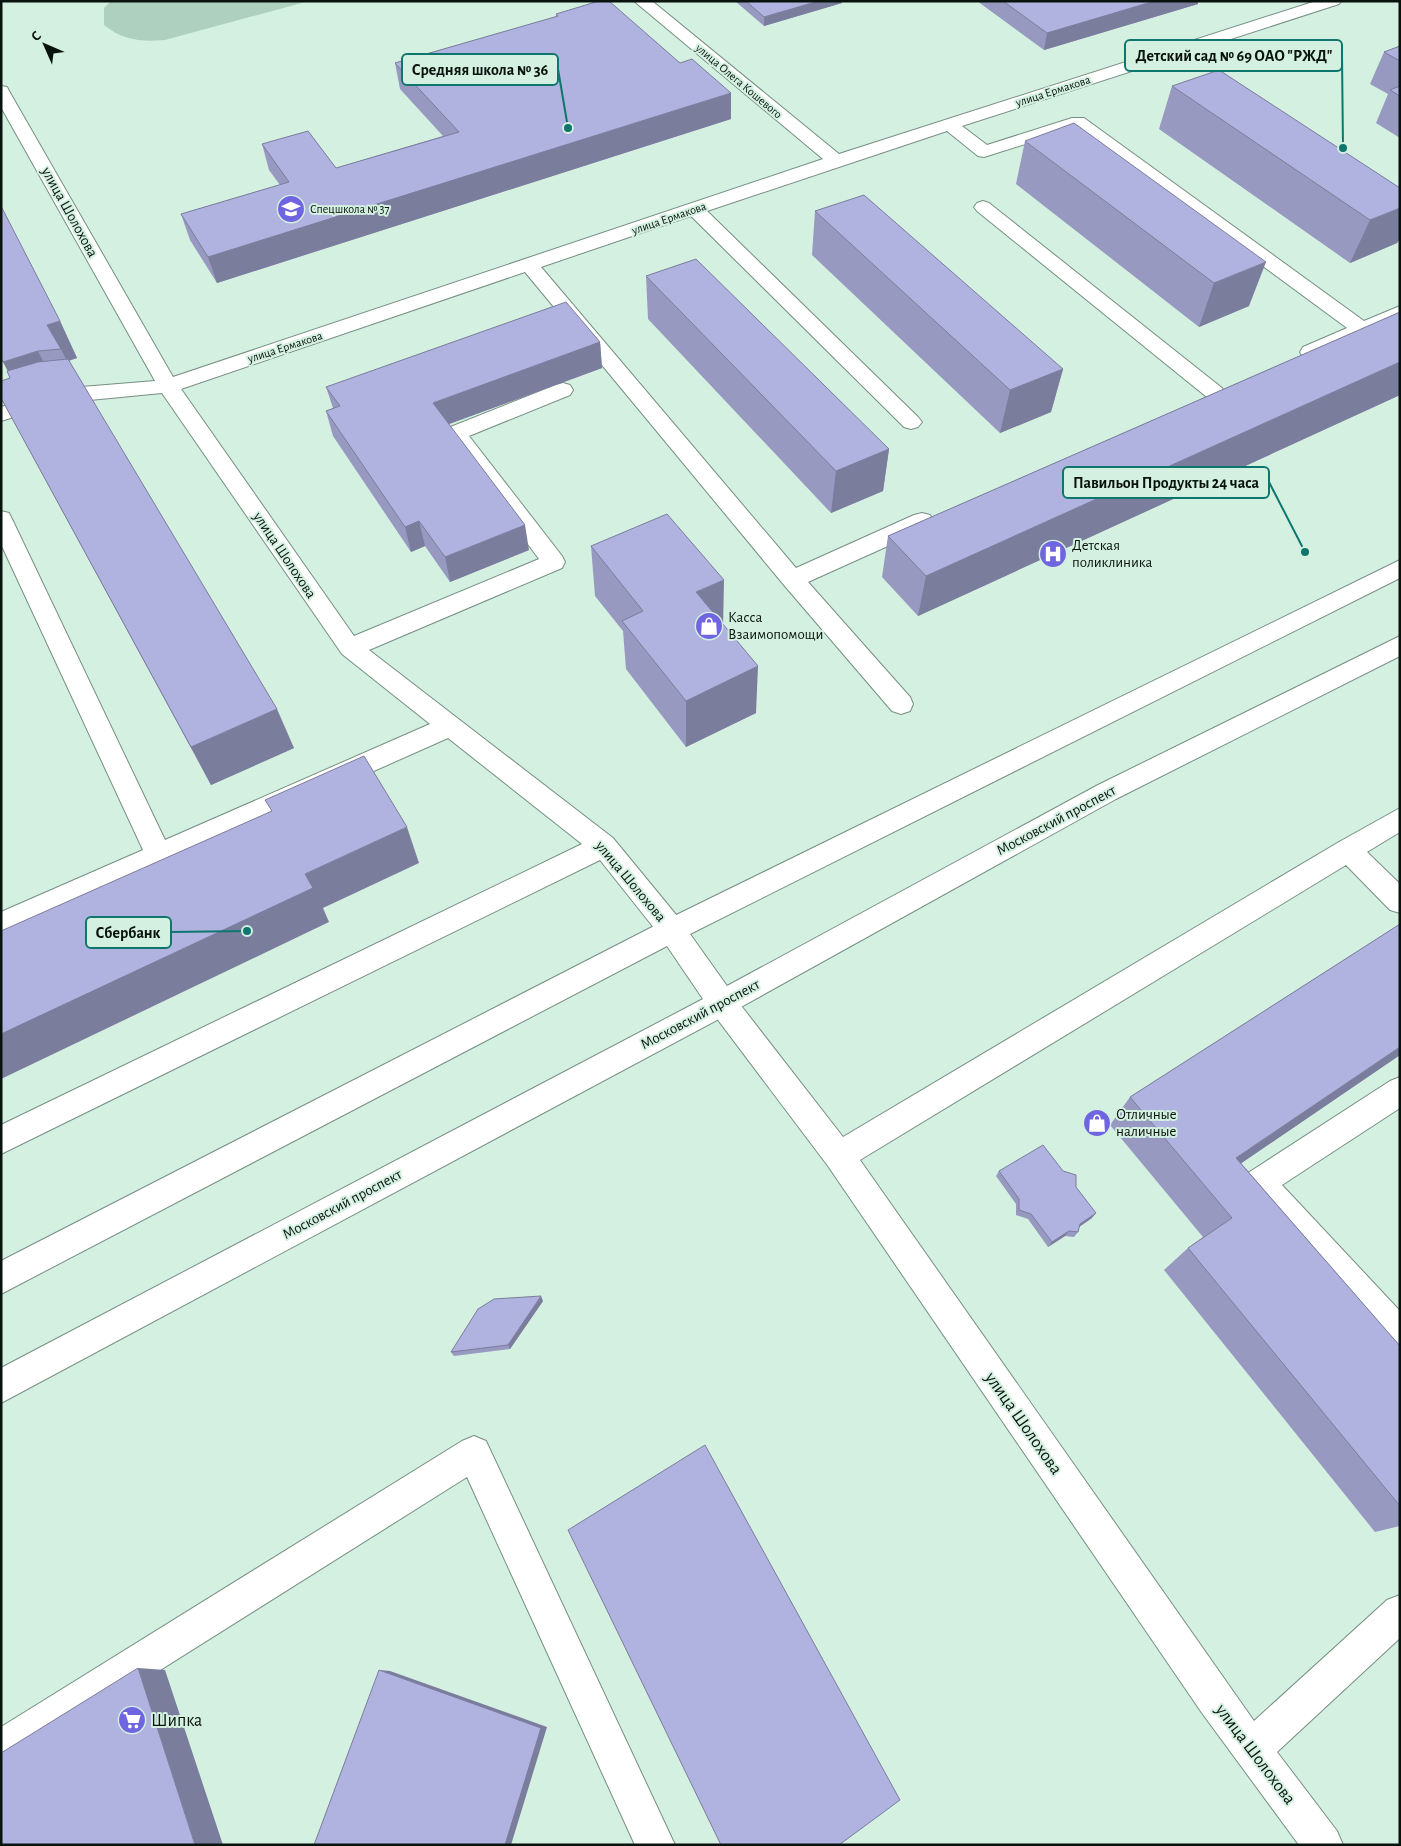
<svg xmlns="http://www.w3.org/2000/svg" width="1401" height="1846" viewBox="0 0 1401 1846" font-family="'Alegreya Sans',sans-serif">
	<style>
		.green { fill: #aed0bf }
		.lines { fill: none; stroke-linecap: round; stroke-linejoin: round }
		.minor-casing { stroke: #768f82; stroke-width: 2 }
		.major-casing { stroke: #768f82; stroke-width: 2 }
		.minor { fill: #fff; fill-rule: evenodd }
		.major { fill: #fff; fill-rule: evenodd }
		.wall { fill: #9799c0 }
		.shaded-wall { fill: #7b7d9c }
		.building { fill: #b0b2df; stroke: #7b7d9c }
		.labels { text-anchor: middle; stroke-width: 4; stroke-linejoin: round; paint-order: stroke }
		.far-street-label { font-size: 12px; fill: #09130e; stroke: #d4f0e1 }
		.far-poi-label { font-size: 12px; fill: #09130e; stroke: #d4f0e1; text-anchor: start }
		.street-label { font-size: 15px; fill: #09130e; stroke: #d4f0e1 }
		.poi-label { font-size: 15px; fill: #09130e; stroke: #d4f0e1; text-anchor: start }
		.near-street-label { font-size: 18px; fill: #09130e; stroke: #d4f0e1 }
		.near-poi-label { font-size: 18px; fill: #09130e; stroke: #d4f0e1; text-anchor: start }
		.leader { fill: none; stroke: #0f766e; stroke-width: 2 }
		.callout-dot { fill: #0f766e; stroke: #d4f0e1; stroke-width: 2 }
		.callout { fill: #d4f0e1; stroke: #0f766e; stroke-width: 2 }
		.callout-label { font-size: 16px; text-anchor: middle; font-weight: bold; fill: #09130e }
	</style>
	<rect width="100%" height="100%" fill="#d4f0e1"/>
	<!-- green -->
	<path class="green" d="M111,1H309L165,40C141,42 122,40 104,25V8Z"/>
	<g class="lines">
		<!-- minor casing -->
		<g class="minor-casing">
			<path id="minor" d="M634,1H652L839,154L1316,1H1341L1339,4L962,126L987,145L1072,118H1084L1364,321L1400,306V320L1317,357L1310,358L1303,357L1300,352L1303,347L1347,328L1076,128L984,157L978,156L947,131L707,211L918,417L922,422L918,427L911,429L904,427L691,216L541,267L796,568L914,515L922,513L930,515L933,521L930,527L808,582L910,697L913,704L910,711L901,714L892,711L784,585L525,272L181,389L354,636L539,559L445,433L448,428L556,385L563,383L570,385L573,390L570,395L469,436L562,556L565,562L562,568L369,650L613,838L682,922L686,930L682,938L672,942L662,938L600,860L1,1154V1125L582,844L448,738L1,937V912L143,850L1,544V511L9,513L12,519L165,840L430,724L342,654L162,393L59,403L1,421V407L57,389L155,381L1,107V86L7,87L9,91L173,377L823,159Z
				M983,201L989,203L1222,388L1225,393L1222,398L1215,400L1208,398L977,211L974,207L977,203Z
				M1400,808V832L1367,852L1400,884V913L1390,910L1346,865L860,1160L1254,1721L1387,1600L1400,1595V1638L1277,1752L1337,1831L1343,1845H1299L1202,1713L828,1166L712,1012L708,1003L712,994L722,990L732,994L843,1137L1339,842Z
				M1400,1077V1108L1282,1185L1400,1311V1351L1388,1347L1248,1193L1244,1183L1248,1173L1390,1081Z
				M474,1436L486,1441L675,1845H635L467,1477L14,1762L1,1768V1727L462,1441Z"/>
		</g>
		<!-- major casing -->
		<g class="major-casing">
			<path id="major" d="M1400,560V578L690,934L727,986L1098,785L1400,636V656L1116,799L732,1012L1,1403V1368L703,999L667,946L1,1294V1261L662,922Z"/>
		</g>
		<!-- minor -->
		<use href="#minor" class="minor"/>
		<!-- major -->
		<use href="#major" class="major"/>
	</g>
	<!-- wall -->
	<path class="wall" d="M735,1H842V3L764,26Z
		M977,1H1198V4L1044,50Z
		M556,14L731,119L217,283L190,240L181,214L280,185L269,170L262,144L336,168L443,136L400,89L395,63L556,17Z
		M1400,46V138L1376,123L1388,94L1370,84L1384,52Z
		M1219,70L1397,243L1350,263L1159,129L1172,86Z
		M1025,141L1249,306L1199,327L1016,184Z
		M815,211L1063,369L1051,412L1000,433L812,255Z
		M646,276L889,449L883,491L831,513L648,319Z
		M1400,312V395L918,616L882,577L888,536Z
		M60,321L77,358L69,361L294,748L211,785L1,398L10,378L8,371Z
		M600,342L602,368L449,424L529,550L450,582L425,546L411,552L333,436L326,411L333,408L326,387Z
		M591,546L723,624L756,713L686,747L626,669L623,631L595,596Z
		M1400,924V1055L1241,1163L1400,1346V1526L1375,1532L1164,1270L1188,1248L1203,1237L1110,1125L1130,1097Z
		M999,1171L1076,1187L1092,1218L1079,1227L1078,1232L1074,1237L1065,1236L1048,1247L1028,1219L1016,1215V1204L996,1176Z
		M543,1301L510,1349L454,1356L451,1352Z"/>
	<!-- shaded-wall -->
	<path class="shaded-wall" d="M819,1H842V3L764,26V17Z
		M1155,1H1198V4L1044,50L1047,33Z
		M731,93V119L217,283L208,257Z
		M1400,208V239L1397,243L1350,263L1370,220Z
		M1266,262L1249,306L1199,327L1214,283Z
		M60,321L77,358L67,361L61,349L47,325Z
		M600,342L602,368L438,428L433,403Z
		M38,351L56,387L22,398L3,362Z
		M1400,362V395L918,616L926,576Z
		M1063,369L1051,412L1000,433L1010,390Z
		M889,449L883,491L831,513L836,471Z
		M419,521L425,546L411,552L405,527Z
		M525,525L529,550L450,582L445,557Z
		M724,580L723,629L696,592Z
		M758,666L756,713L686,747V701Z
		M277,709L294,748L211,785L191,747Z
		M407,827L419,863L323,908L329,922L1,1079V1034L305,874Z
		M1400,1047V1055L1211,1184L1236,1158Z
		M1096,1213L1092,1218L1076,1229L1080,1224Z
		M1069,1231L1065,1236L1048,1247L1052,1242Z
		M541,1296L543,1301L510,1349L508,1345Z
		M138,1668L165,1670L223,1845H195Z
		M379,1670L390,1671L547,1727L511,1845H505Z"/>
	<!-- building -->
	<path class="building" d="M599,1H609L680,63L692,59L731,93L208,257L181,214L289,182L262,144L308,131L336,168L459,132L395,63L558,16L556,14Z
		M746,1H819L764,17Z
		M1003,1H1155L1047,33Z
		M1400,46V61L1384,52Z
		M1219,70L1400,188V208L1370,220L1172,86Z
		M1400,86V96L1390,90Z
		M1074,123L1266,262L1214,283L1025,141Z
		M864,195L1063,369L1010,390L815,211Z
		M1,206L60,321L47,325L61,349L38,351L3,362L1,358Z
		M696,259L889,449L836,471L646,276Z
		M566,302L600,342L433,403L525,525L445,557L419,521L405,527L326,411L340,406L326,387Z
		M1400,312V362L926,576L888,536Z
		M68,359L277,709L191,747L1,398V381L10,378L7,371L38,362Z
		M667,514L724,580L696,592L758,666L686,701L622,621L643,611L591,546Z
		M364,756L407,827L305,874L313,888L1,1034V931L272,811L265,800Z
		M1400,924V1047L1236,1158L1400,1346V1506L1188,1248L1232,1218L1130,1097Z
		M1043,1145L1063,1171L1076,1175V1187L1096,1213L1080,1224L1078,1232L1069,1231L1052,1242L1031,1214L1019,1210V1199L999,1171Z
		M541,1296L508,1345L451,1352L478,1309L494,1299Z
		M705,1445L900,1800L839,1845H721L568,1530Z
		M138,1668L195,1845H1V1753Z
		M379,1670L541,1728L505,1845H314Z"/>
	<!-- icons -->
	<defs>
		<g id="school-disc" transform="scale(1.4375)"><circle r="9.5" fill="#7065e0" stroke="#d4f0e1"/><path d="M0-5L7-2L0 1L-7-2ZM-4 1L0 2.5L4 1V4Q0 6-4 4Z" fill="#fff"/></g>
		<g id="hospital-disc" transform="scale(1.4375)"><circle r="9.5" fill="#7065e0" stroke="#d4f0e1"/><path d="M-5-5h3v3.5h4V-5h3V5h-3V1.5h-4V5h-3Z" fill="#fff"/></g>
		<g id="shop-disc" transform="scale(1.4375)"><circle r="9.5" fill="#7065e0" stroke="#d4f0e1"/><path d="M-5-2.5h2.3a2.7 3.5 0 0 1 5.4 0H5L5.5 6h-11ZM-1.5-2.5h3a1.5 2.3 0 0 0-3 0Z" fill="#fff"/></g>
		<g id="supermarket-disc" transform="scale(1.4375)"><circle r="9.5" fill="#7065e0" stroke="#d4f0e1"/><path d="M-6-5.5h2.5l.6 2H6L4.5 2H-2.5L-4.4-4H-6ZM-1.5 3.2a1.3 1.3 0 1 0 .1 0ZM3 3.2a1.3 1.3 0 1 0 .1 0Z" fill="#fff"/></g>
	</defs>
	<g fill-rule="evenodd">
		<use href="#school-disc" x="291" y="209"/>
		<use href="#hospital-disc" x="1053" y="554"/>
		<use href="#shop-disc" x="709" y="626"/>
		<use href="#shop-disc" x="1097" y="1123"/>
		<use href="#supermarket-disc" x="132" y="1720"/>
	</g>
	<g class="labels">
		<!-- far-street labels -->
		<g class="far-street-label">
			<text transform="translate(739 81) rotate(40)" y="4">улица Олега Кошевого</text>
			<text transform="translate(1053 91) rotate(-18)" y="4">улица Ермакова</text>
			<text transform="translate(669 218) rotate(-19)" y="4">улица Ермакова</text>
			<text transform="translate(285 347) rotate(-18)" y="4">улица Ермакова</text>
		</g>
		<!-- far-poi labels -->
		<g class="far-poi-label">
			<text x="310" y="213">Спецшкола № 37</text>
		</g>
		<!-- street labels -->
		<g class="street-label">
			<text transform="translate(70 212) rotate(61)" y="5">улица Шолохова</text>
			<text transform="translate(285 555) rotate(56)" y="5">улица Шолохова</text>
			<text transform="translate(1056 820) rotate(-28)" y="5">Московский проспект</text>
			<text transform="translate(631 881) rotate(50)" y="5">улица Шолохова</text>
			<text transform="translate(700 1014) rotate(-28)" y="5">Московский проспект</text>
			<text transform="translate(342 1204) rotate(-28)" y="5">Московский проспект</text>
		</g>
		<!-- poi labels -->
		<g class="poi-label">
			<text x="1072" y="550">Детская<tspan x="1072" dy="17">поликлиника</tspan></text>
			<text x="728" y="622">Касса<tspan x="728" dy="17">Взаимопомощи</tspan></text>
			<text x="1116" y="1119">Отличные<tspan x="1116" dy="17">наличные</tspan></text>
		</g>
		<!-- near-street labels -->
		<g class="near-street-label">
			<text transform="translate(1024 1423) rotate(55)" y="6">улица Шолохова</text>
			<text transform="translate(1256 1754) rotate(53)" y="6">улица Шолохова</text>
		</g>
		<!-- near-poi labels -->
		<g class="near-poi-label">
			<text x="151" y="1726">Шипка</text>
		</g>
	</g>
	<!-- callouts -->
	<path class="leader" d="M1343 148L1342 56M568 128L558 69M1305 552L1269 482M247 931L171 932"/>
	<g class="callout-dot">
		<circle cx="1343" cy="148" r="5"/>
		<circle cx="568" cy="128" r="5"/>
		<circle cx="1305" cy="552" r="5"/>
		<circle cx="247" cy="931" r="5"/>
	</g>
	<g class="callout">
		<rect x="1125" y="40" width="217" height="31" rx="5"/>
		<rect x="402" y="54" width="156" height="31" rx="5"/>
		<rect x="1063" y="467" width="206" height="31" rx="5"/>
		<rect x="86" y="917" width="85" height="31" rx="5"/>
	</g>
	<g class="callout-label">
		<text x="1234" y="61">Детский сад № 69 ОАО "РЖД"</text>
		<text x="480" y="75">Средняя школа № 36</text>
		<text x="1166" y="488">Павильон Продукты 24 часа</text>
		<text x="128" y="938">Сбербанк</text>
	</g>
	<!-- border -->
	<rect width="1401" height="1846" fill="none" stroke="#09130e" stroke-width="5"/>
	<!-- north arrow -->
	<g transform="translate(45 45) rotate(315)" stroke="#d4f0e1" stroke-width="4" paint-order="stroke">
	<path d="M0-4L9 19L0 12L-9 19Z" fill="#09130e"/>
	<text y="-8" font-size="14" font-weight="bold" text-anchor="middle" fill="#09130e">С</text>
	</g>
</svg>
